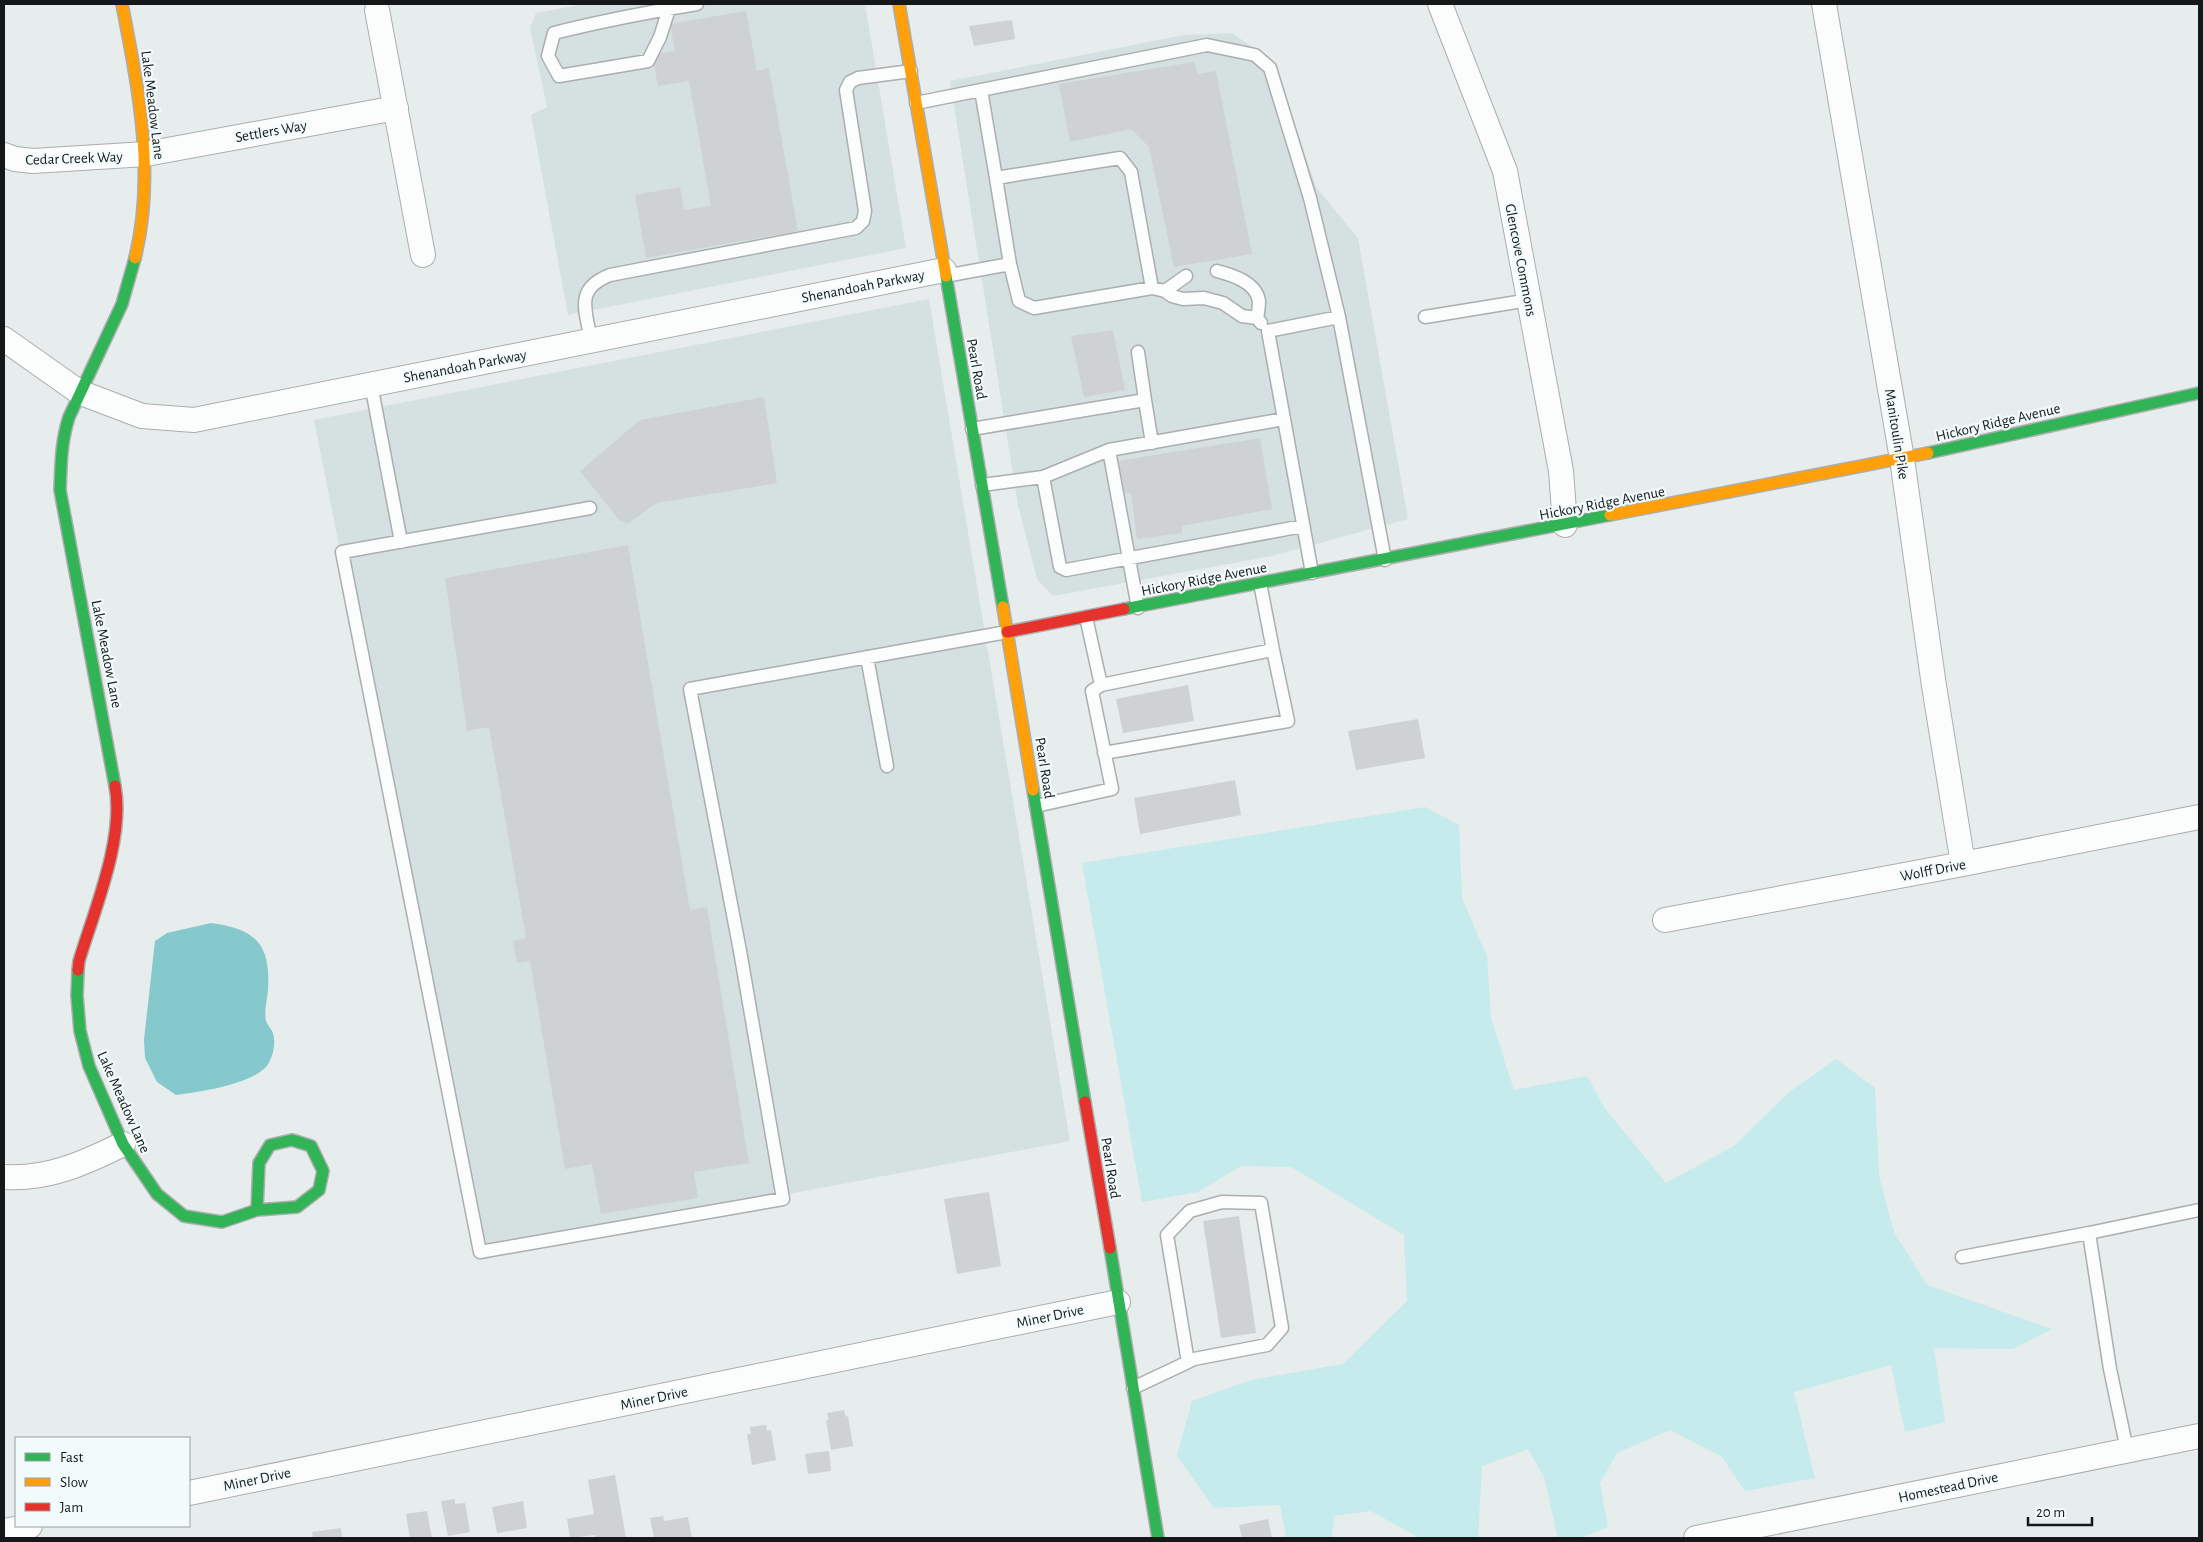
<svg xmlns="http://www.w3.org/2000/svg" width="2203" height="1542" viewBox="0 0 2203 1542" font-family="'Alegreya Sans',sans-serif">
	<style>
		.built { fill: #d5e1e1 }
		.green { fill: #c5ebed }
		.water { fill: #86c9cd }
		.building { fill: #ced2d2 }
		.lines { fill: none; stroke-linecap: round; stroke-linejoin: round }
		.lane-casing { stroke: #aaaeae; stroke-width: 15 }
		.street-casing { stroke: #aaaeae; stroke-width: 26 }
		.fast-casing { stroke: #aaaeae; stroke-width: 14 }
		.slow-casing { stroke: #aaaeae; stroke-width: 14 }
		.jam-casing { stroke: #aaaeae; stroke-width: 14 }
		.lane { stroke: #fbfcfc; stroke-width: 12 }
		.street { stroke: #fbfcfc; stroke-width: 24 }
		.fast { stroke: #30b455; stroke-width: 11 }
		.slow { stroke: #ff9f0a; stroke-width: 11 }
		.jam { stroke: #e5322d; stroke-width: 11 }
		.labels { text-anchor: middle; stroke-width: 4.5; stroke-linejoin: round; paint-order: stroke }
		.street-label { font-size: 15px; fill: #151818; stroke: #f2fbfb }
	</style>
	<rect width="100%" height="100%" fill="#e7ecec"/>
	<!-- built -->
	<path class="built" d="M585,4H865L906,248L568,315L531,115L547,107L530,28L536,13Z
		M1232,33L1274,62L1316,187L1358,238L1408,519L1272,556L1053,596L1037,579L1018,505L950,81L1184,35Z
		M929,299L1070,1141L480,1252L314,420Z"/>
	<!-- green -->
	<path class="green" d="M1425,807L1459,825L1462,898L1487,956L1491,1018L1514,1090L1587,1076L1606,1110L1666,1183L1734,1146L1788,1093L1836,1059L1875,1088L1879,1176L1894,1232L1927,1285L2052,1329L2013,1349L1934,1348L1945,1422L1905,1432L1891,1365L1794,1392L1815,1478L1745,1491L1722,1457L1670,1430L1617,1453L1600,1483L1608,1527L1579,1538H1558L1544,1477L1528,1449L1482,1466L1478,1538H1419L1371,1511L1334,1516L1332,1538H1286L1280,1505L1214,1508L1177,1456L1192,1401L1251,1380L1343,1364L1407,1301L1404,1235L1291,1167L1241,1166L1198,1192L1142,1202L1082,863Z"/>
	<!-- water -->
	<path class="water" d="M211,923C256,929 271,944 268,991C267,999 264,1013 266,1021C267,1024 270,1028 272,1031C277,1041 273,1059 266,1067C249,1085 199,1092 176,1095L157,1082L145,1058L144,1040L155,941L167,933Z"/>
	<!-- building -->
	<path class="building" d="M746,11L757,71L769,68L798,231L646,258L635,195L680,187L684,210L711,206L689,81L658,86L652,55L675,51L670,24Z
		M1012,20L1015,39L974,46L969,26Z
		M1194,62L1198,74L1216,71L1252,254L1174,267L1149,147L1131,129L1070,142L1059,84Z
		M1113,330L1125,390L1084,397L1071,336Z
		M764,397L777,483L656,503L628,524L619,520L580,471L640,420Z
		M1260,438L1272,509L1182,526V533L1137,539L1131,493H1125L1118,461Z
		M628,545L690,910L707,907L749,1163L694,1172L698,1198L601,1214L592,1164L565,1169L530,961L517,963L513,941L526,938L489,727L467,731L445,578Z
		M1188,685L1194,721L1123,733L1116,699Z
		M1418,719L1425,758L1356,770L1348,731Z
		M1235,780L1241,815L1140,834L1134,798Z
		M989,1192L1001,1266L957,1274L944,1199Z
		M1239,1216L1256,1333L1221,1338L1203,1221Z
		M844,1410L846,1417L848,1416L853,1446L831,1450L826,1420H829L827,1413Z
		M766,1425L767,1431L771,1430L776,1460L752,1465L747,1434H751L750,1427Z
		M829,1451L831,1471L808,1474L805,1454Z
		M615,1475L626,1538H595V1535L570,1538L567,1519L594,1514L588,1480Z
		M455,1499V1504L465,1503L470,1532L448,1536L441,1501Z
		M523,1501L527,1528L497,1533L492,1507Z
		M427,1511L432,1538H410L406,1514Z
		M663,1516L664,1521L688,1517L692,1538H654L650,1518Z
		M1268,1519L1272,1538H1242L1239,1525Z
		M341,1528L342,1538H313L312,1532Z"/>
	<g class="lines">
		<!-- lane casing -->
		<g class="lane-casing">
			<path id="lane" d="M669,9L660,37L648,61L559,76L548,56L554,33C601,21 649,12 697,4
				M981,90L996,178
				M916,103L1207,45L1255,55L1270,68L1310,198L1339,317
				M1217,271C1232,275 1256,282 1259,301C1259,306 1258,313 1257,318L1261,323
				M945,276L1010,264L996,178L1120,158L1131,172L1152,288L1034,308L1019,301L1010,264
				M1152,288L1165,291L1172,296L1183,299L1204,298L1223,303L1242,316L1257,318
				M1165,291L1186,276
				M1425,317L1529,300
				M591,341C586,310 574,289 610,275L856,228L863,221L865,211L846,90L850,82L858,78L911,71
				M371,384L401,542
				M1145,400L1152,443
				M972,429L1145,400L1138,352
				M1109,450L1284,419
				M1043,477L1060,567L1066,570L1303,526
				M982,485L1043,477L1109,450L1138,608
				M590,508L342,552L480,1252L783,1199L740,951L690,689L1007,632
				M1312,573L1268,331L1339,317L1385,560
				M1086,617L1101,685L1273,650L1260,583
				M867,657L887,766
				M1104,753L1288,721L1273,650
				M1036,806L1112,789L1092,691L1101,685
				M1962,1257L2089,1233
				M1133,1388L1188,1362L1194,1359L1267,1345L1282,1328L1261,1203L1222,1202L1190,1211L1167,1235L1188,1362
				M2127,1450L2110,1369L2089,1233L2199,1210"/>
		</g>
		<!-- street casing -->
		<g class="street-casing">
			<path id="street" d="M1440,4L1505,171L1561,471L1565,525
				M1824,4L1902,459L1934,686L1963,864
				M377,10L423,255
				M4,155L15,159L33,161L146,154L396,108
				M4,339L79,392L142,416L194,420L944,270
				M1665,920L1963,864L2199,817
				M4,1177C47,1180 85,1163 123,1144
				M189,1493L1118,1302
				M4,1531L30,1526
				M1696,1538L2199,1436"/>
		</g>
		<!-- fast casing -->
		<g class="fast-casing">
			<path id="fast" d="M946,276L1003,607
				M1928,453L2199,393
				M1124,609L1610,515
				M115,786L60,490C61,464 61,442 69,417L122,304L135,258
				M1033,790L1085,1102
				M78,970L77,996L80,1031L89,1066L123,1144L157,1194L184,1216L222,1222L257,1210L297,1207L319,1190L323,1171L311,1146L292,1140L270,1145L259,1163L257,1210
				M1110,1248L1158,1538"/>
		</g>
		<!-- slow casing -->
		<g class="slow-casing">
			<path id="slow" d="M122,4C138,87 156,174 135,258
				M899,4L946,276
				M1610,515L1928,453
				M1003,607L1033,790"/>
		</g>
		<!-- jam casing -->
		<g class="jam-casing">
			<path id="jam" d="M1007,632L1124,609
				M78,970L79,961C94,911 125,838 115,786
				M1085,1102L1110,1248"/>
		</g>
		<!-- lane -->
		<use href="#lane" class="lane"/>
		<!-- street -->
		<use href="#street" class="street"/>
		<!-- fast -->
		<use href="#fast" class="fast"/>
		<!-- slow -->
		<use href="#slow" class="slow"/>
		<!-- jam -->
		<use href="#jam" class="jam"/>
	</g>
	<g class="labels">
		<!-- street labels -->
		<g class="street-label">
			<text transform="translate(153 105) rotate(83)" y="5">Lake Meadow Lane</text>
			<text transform="translate(271 131) rotate(-10)" y="5">Settlers Way</text>
			<text transform="translate(74 158) rotate(-2)" y="5">Cedar Creek Way</text>
			<text transform="translate(1521 260) rotate(79)" y="5">Glencove Commons</text>
			<text transform="translate(863 286) rotate(-11)" y="5">Shenandoah Parkway</text>
			<text transform="translate(465 366) rotate(-11)" y="5">Shenandoah Parkway</text>
			<text transform="translate(977 369) rotate(80)" y="5">Pearl Road</text>
			<text transform="translate(1998 422) rotate(-13)" y="5">Hickory Ridge Avenue</text>
			<text transform="translate(1897 434) rotate(81)" y="5">Manitoulin Pike</text>
			<text transform="translate(1602 503) rotate(-11)" y="5">Hickory Ridge Avenue</text>
			<text transform="translate(1204 579) rotate(-11)" y="5">Hickory Ridge Avenue</text>
			<text transform="translate(107 654) rotate(79)" y="5">Lake Meadow Lane</text>
			<text transform="translate(1045 768) rotate(81)" y="5">Pearl Road</text>
			<text transform="translate(1933 870) rotate(-11)" y="5">Wolff Drive</text>
			<text transform="translate(124 1102) rotate(66)" y="5">Lake Meadow Lane</text>
			<text transform="translate(1111 1168) rotate(81)" y="5">Pearl Road</text>
			<text transform="translate(1050 1316) rotate(-12)" y="5">Miner Drive</text>
			<text transform="translate(654 1398) rotate(-12)" y="5">Miner Drive</text>
			<text transform="translate(257 1479) rotate(-12)" y="5">Miner Drive</text>
			<text transform="translate(1948 1487) rotate(-12)" y="5">Homestead Drive</text>
		</g>
	</g>
	<!-- border -->
	<rect width="2203" height="1542" fill="none" stroke="#151818" stroke-width="10"/>
	<!-- legend -->
	<rect x="15" y="1437" width="175" height="90" fill="#f2fbfb" stroke="#9aa0a0"/>
	<rect x="25" y="1453" width="25" height="8" fill="#30b455" stroke="#9aa0a0"/>
	<text x="60" y="1462" font-size="15" fill="#151818">Fast</text>
	<rect x="25" y="1478" width="25" height="8" fill="#ff9f0a" stroke="#9aa0a0"/>
	<text x="60" y="1487" font-size="15" fill="#151818">Slow</text>
	<rect x="25" y="1503" width="25" height="8" fill="#e5322d" stroke="#9aa0a0"/>
	<text x="60" y="1512" font-size="15" fill="#151818">Jam</text>
	<!-- scale -->
	<path d="M2028 1517v8h64v-8" fill="none" stroke="#151818" stroke-width="2.5"/>
	<text x="2036" y="1517" font-size="15" fill="#151818" stroke="#f2fbfb" stroke-width="4" paint-order="stroke">20 m</text>
</svg>
